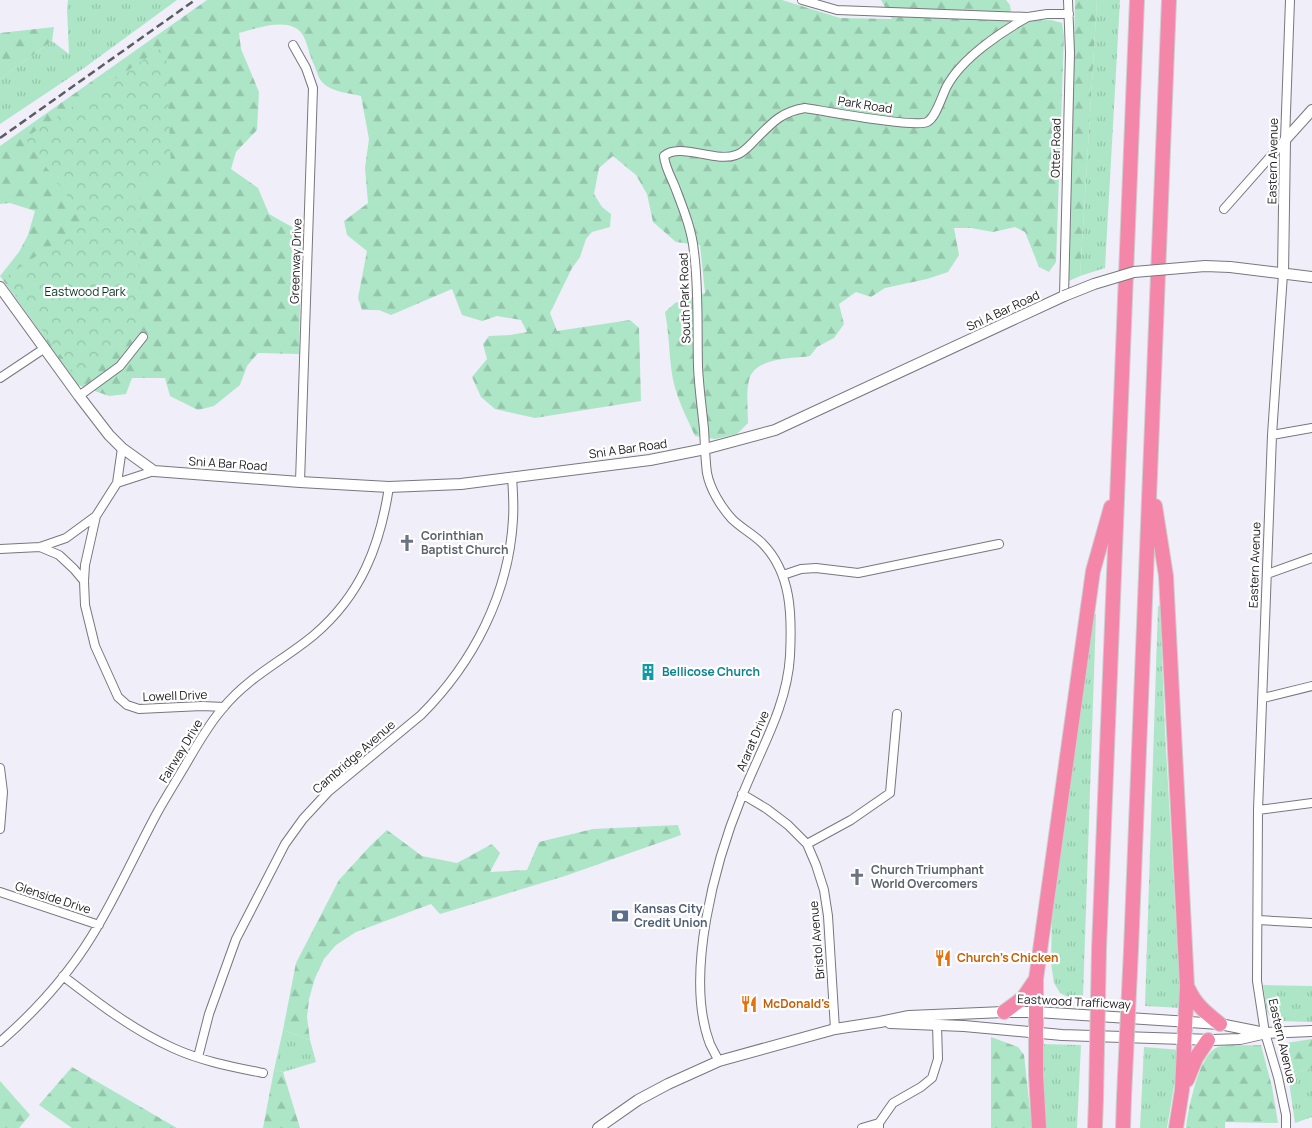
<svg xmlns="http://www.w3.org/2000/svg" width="1312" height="1128" viewBox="0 0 1312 1128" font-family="Manrope,sans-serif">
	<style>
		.grass { fill: url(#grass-tufts) }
		.forest { fill: url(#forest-firs) }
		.park { fill: url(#park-crowns) }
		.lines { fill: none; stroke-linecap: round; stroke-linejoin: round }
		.street-casing { stroke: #78767f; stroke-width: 10 }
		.secondary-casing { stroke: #78767f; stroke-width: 12 }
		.highway-casing { stroke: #cececf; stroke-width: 16 }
		.street { stroke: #fff; stroke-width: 8 }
		.secondary { stroke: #fff; stroke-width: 10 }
		.highway { stroke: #f487a9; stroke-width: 14 }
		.rail { stroke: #5d5c61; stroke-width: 2.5; stroke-dasharray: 8 4; stroke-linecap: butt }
		.secondary-bridge-casing { stroke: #78767f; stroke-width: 12; stroke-linecap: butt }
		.highway-bridge-casing { stroke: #cececf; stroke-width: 16; stroke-linecap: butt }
		.secondary-bridge { stroke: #fff; stroke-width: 10 }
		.highway-bridge { stroke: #f487a9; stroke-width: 14 }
		.labels { text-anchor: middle; stroke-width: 4.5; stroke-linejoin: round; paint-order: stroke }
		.street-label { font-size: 12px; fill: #202023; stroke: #fff }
		.park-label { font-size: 12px; fill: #083421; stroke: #fff }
		.worship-label { font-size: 12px; font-weight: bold; fill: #5b616d; stroke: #fff; text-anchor: start }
		.culture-label { font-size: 12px; font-weight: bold; fill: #0d838f; stroke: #fff; text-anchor: start }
		.service-label { font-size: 12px; font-weight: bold; fill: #4e5e75; stroke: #fff; text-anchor: start }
		.food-label { font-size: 12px; font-weight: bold; fill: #c56008; stroke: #fff; text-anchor: start }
	</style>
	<defs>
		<pattern id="grass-tufts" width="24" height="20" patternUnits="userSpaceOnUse" patternTransform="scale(1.25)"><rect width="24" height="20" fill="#ace6c6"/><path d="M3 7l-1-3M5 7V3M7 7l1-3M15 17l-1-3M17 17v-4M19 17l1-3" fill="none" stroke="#94c5aa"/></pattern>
		<pattern id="forest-firs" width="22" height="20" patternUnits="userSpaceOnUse" patternTransform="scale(1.25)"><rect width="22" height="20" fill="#ace6c6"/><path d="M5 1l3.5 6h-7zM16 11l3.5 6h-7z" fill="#94c5aa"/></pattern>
		<pattern id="park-crowns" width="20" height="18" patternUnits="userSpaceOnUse" patternTransform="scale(1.25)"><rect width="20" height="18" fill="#ace6c6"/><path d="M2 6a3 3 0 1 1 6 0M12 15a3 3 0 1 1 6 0" fill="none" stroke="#94c5aa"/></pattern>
	</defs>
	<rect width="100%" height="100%" fill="#f0eef9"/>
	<!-- grass -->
	<path class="grass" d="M68,0H177L84,68L0,124V79L52,41L69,54L67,8Z
		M1097,0H1120L1105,268L1080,276Z
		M1158,606H1160L1165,732L1181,1008L1145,1006Z
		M1091,614H1096L1083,997H1068L1060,993L1054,983L1051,963L1052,911Z
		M1263,985L1312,986V1022L1278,1021L1271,1018L1267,1011Z
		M283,1030L310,1040L316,1062L283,1072L274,1070Z
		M1039,1044L1081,1045L1077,1128H1045Z
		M1144,1047L1180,1050L1167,1128H1140Z
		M1312,1068V1117L1295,1123L1288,1075Z"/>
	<!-- forest -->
	<path class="forest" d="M207,0H782L840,18L892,19L881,0H1006L1010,5L1012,21L1051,20L1062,23L1064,36L1056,262L1049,272L1039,267L1025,232L1015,227L993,232L971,228H954L959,255L948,272L927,279L885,288L871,297L856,292L839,304L844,324L834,338L817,347L810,356C790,359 755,357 749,380C746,391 748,411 748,423L737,434L715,439L695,436C686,416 675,395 672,374C669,353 669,333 665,312L675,303L705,293L700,245L676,242L653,222L647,194L636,175L613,156L599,168L594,194L602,207L611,214L610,227L592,232L586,239L580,257L572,268L550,313L557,331L630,320L639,328L641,401L535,418L495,409L481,397L472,377L487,359L483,344L489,336L510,335L527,332L521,320L497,316L482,321L462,315L452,289L391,315L379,310H362L358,298L367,251L347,235L344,221L368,203L365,168L369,139L361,96C349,93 333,92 324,84C319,80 317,72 315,67C310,57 308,46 304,37C293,15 258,28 239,33L241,49L259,92L257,130L236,152L231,169L258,188L269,214L292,227L301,246L299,354L258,353L247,366L240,385L214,406L198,410L170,396L165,378H132L126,394L109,396L78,385L0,276L19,252L28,235L35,211L10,203L0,204V146Z
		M1075,0H1097L1080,276L1069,281Z
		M54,27L52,41L0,79V33Z
		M678,825L681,835L565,876L440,914L431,904L356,932L336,945L324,959L315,978L309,999L307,1017L310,1040L283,1030L296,963L339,880L370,846L387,830L422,856L457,863L492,844L500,853L490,872L527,870L539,842L593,829Z
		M991,1037L1018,1047L1024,1055L1032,1128H991Z
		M1312,1039V1068L1288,1075L1279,1051L1286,1043Z
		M1261,1045L1272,1087L1278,1123L1225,1122V1128H1186C1188,1110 1199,1053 1218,1047C1226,1044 1251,1046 1261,1045Z
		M72,1067L177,1128H72L39,1105Z
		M274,1070L283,1072L300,1128H263Z
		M0,1081L30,1115L19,1128H0Z"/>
	<!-- park -->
	<path class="park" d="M166,45L171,169L140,192V323L77,377L4,278L86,222L25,138Z"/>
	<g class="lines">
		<!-- street casing -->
		<g class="street-casing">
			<path id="street" d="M802,0L837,10L1028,17L1047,14H1069
				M293,45L306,68L313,88L300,482
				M1224,209L1285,140L1290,0
				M1283,274L1272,435L1258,810L1257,981L1265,1033L1278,1077L1286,1115V1128
				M1064,296L1070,53L1068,0
				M0,378L45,348
				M79,396L120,366L143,337
				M1272,435L1312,428
				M154,471L117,483L96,516L85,565L84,581L85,605L95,646L118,697L127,705L139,709L202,706L224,707
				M117,483L122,448
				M40,547L59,555L74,569L84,581
				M0,549L40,547L66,538L96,516
				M1267,574L1312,558
				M783,575L801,569L816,568L858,573L999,544
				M1263,698L1312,686
				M0,768L3,792L0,829
				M742,794L767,809L788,825L807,844L816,865L824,890L828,916L835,1029
				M1258,810L1312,803
				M807,844L851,820L890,793L897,714
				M0,892L99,925
				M1258,920L1312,923
				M63,976C98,1003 133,1030 173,1048C201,1061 233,1067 263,1073
				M0,1042C38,1009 74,968 99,924C120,888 137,850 157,813C166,797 176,781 186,764C197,745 208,725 223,708C248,677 284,660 314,635C361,595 380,546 389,487
				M198,1057L209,1014L236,939L285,844L303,819L328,792L421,715C473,663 509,594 513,519C514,505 513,491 512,477
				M719,1061C716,1056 713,1050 710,1044C684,976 715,862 742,796C760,750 787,707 790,656C792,616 792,573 762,543C753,534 741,528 732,519C721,507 710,489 707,473C705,459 705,443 704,429C702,409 699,388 698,367C697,329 699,290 694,252C692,230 683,208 675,187C671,177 665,167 664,156C679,142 716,163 736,155C743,153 749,146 754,141C771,124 780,112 805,108C825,111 914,128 927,122C936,118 942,95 947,86C962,58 1001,32 1028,17
				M862,1128L879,1123
				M879,1128V1123L893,1103L921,1087L932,1078L938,1059L937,1025"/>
		</g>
		<!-- secondary casing -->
		<g class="secondary-casing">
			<path id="secondary" d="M1230,267L1312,277
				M1283,274L1285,140L1312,110
				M0,287L79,396L109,435L122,448L154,471L300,482L389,487L461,484L650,460L705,449L775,430L1064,296
				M890,1023L964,1026L1062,1035L1213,1040L1240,1039L1262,1034
				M598,1128L638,1100L668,1084L719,1061L835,1029L880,1022L909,1016L1004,1012H1037L1220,1024L1265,1033L1312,1031"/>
		</g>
		<!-- highway casing -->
		<g class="highway-casing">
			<path id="highway" d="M1155,506L1166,576L1187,986L1182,1090L1176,1128
				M1099,949L1137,0
				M1131,950L1169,0
				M1188,988C1195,1004 1206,1013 1220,1024
				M1004,1012L1023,998L1036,979
				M1187,1080L1196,1058L1208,1040
				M1039,1128L1036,1075V979L1093,571L1111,507
				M1095,1128L1096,1099
				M1123,1128L1124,1097"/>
		</g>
		<!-- street -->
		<use href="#street" class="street"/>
		<!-- secondary -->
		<use href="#secondary" class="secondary"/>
		<!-- highway -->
		<use href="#highway" class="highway"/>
		<!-- rail -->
		<path class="rail" d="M0,138L195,0"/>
		<!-- secondary-bridge casing -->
		<g class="secondary-bridge-casing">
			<path id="secondary-bridge" d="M1064,296L1094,284L1134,272L1205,266L1230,267"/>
		</g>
		<!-- highway-bridge casing -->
		<g class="highway-bridge-casing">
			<path id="highway-bridge" d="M1124,1097L1131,950
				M1096,1099L1099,949"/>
		</g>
		<!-- secondary-bridge -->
		<use href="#secondary-bridge" class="secondary-bridge"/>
		<!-- highway-bridge -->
		<use href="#highway-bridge" class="highway-bridge"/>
	</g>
	<!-- icons -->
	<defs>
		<g id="church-bare" transform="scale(1.35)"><path d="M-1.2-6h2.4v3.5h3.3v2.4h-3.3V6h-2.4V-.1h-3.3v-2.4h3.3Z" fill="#6b7280" stroke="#fff" stroke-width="2.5" paint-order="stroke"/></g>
		<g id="building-bare" transform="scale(1.35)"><path d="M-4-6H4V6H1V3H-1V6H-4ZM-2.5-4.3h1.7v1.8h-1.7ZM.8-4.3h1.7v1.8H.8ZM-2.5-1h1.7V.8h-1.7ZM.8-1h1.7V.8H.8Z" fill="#0f9aa8" stroke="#fff" stroke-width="2.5" paint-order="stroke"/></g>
		<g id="bank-bare" transform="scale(1.35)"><path d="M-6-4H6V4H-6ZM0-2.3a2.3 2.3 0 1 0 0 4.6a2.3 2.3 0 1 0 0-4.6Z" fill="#5c6f8a" stroke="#fff" stroke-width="2.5" paint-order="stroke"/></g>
		<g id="restaurant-bare" transform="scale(1.35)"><path d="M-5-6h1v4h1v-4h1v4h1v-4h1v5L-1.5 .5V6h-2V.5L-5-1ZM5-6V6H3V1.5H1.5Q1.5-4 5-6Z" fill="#e8710a" stroke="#fff" stroke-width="2.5" paint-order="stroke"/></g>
	</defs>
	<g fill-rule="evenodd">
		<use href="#church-bare" x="407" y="543"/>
		<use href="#building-bare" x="648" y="672"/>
		<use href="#church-bare" x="857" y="877"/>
		<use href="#bank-bare" x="620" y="916"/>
		<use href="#restaurant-bare" x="943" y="958"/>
		<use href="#restaurant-bare" x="749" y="1004"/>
	</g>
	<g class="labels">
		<!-- street labels -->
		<g class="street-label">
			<text transform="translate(865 105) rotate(9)" y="4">Park Road</text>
			<text transform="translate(1056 148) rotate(-89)" y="4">Otter Road</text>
			<text transform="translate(1273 161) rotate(-89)" y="4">Eastern Avenue</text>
			<text transform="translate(296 261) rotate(-88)" y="4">Greenway Drive</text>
			<text transform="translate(685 298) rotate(-92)" y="4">South Park Road</text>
			<text transform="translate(1003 311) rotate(-25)" y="4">Sni A Bar Road</text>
			<text transform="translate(628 449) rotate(-8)" y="4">Sni A Bar Road</text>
			<text transform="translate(228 464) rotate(4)" y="4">Sni A Bar Road</text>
			<text transform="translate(1255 565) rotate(-88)" y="4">Eastern Avenue</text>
			<text transform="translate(175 696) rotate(-2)" y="4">Lowell Drive</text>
			<text transform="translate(753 741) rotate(-67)" y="4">Ararat Drive</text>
			<text transform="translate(181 751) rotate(-59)" y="4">Fairway Drive</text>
			<text transform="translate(354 757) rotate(-41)" y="4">Cambridge Avenue</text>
			<text transform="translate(53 898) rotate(18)" y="4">Glenside Drive</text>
			<text transform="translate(817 940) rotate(-95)" y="4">Bristol Avenue</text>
			<text transform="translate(1074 1002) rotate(3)" y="4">Eastwood Trafficway</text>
			<text transform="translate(1282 1041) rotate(77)" y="4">Eastern Avenue</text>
		</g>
		<!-- park labels -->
		<g class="park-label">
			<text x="85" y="296">Eastwood Park</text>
		</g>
		<!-- worship labels -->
		<g class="worship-label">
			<text x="421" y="540">Corinthian<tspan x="421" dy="14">Baptist Church</tspan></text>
			<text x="871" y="874">Church Triumphant<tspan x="871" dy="14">World Overcomers</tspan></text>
		</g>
		<!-- culture labels -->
		<g class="culture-label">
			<text x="662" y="676">Bellicose Church</text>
		</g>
		<!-- service labels -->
		<g class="service-label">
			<text x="634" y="913">Kansas City<tspan x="634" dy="14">Credit Union</tspan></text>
		</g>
		<!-- food labels -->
		<g class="food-label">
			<text x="957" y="962">Church's Chicken</text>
			<text x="763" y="1008">McDonald's</text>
		</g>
	</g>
</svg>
